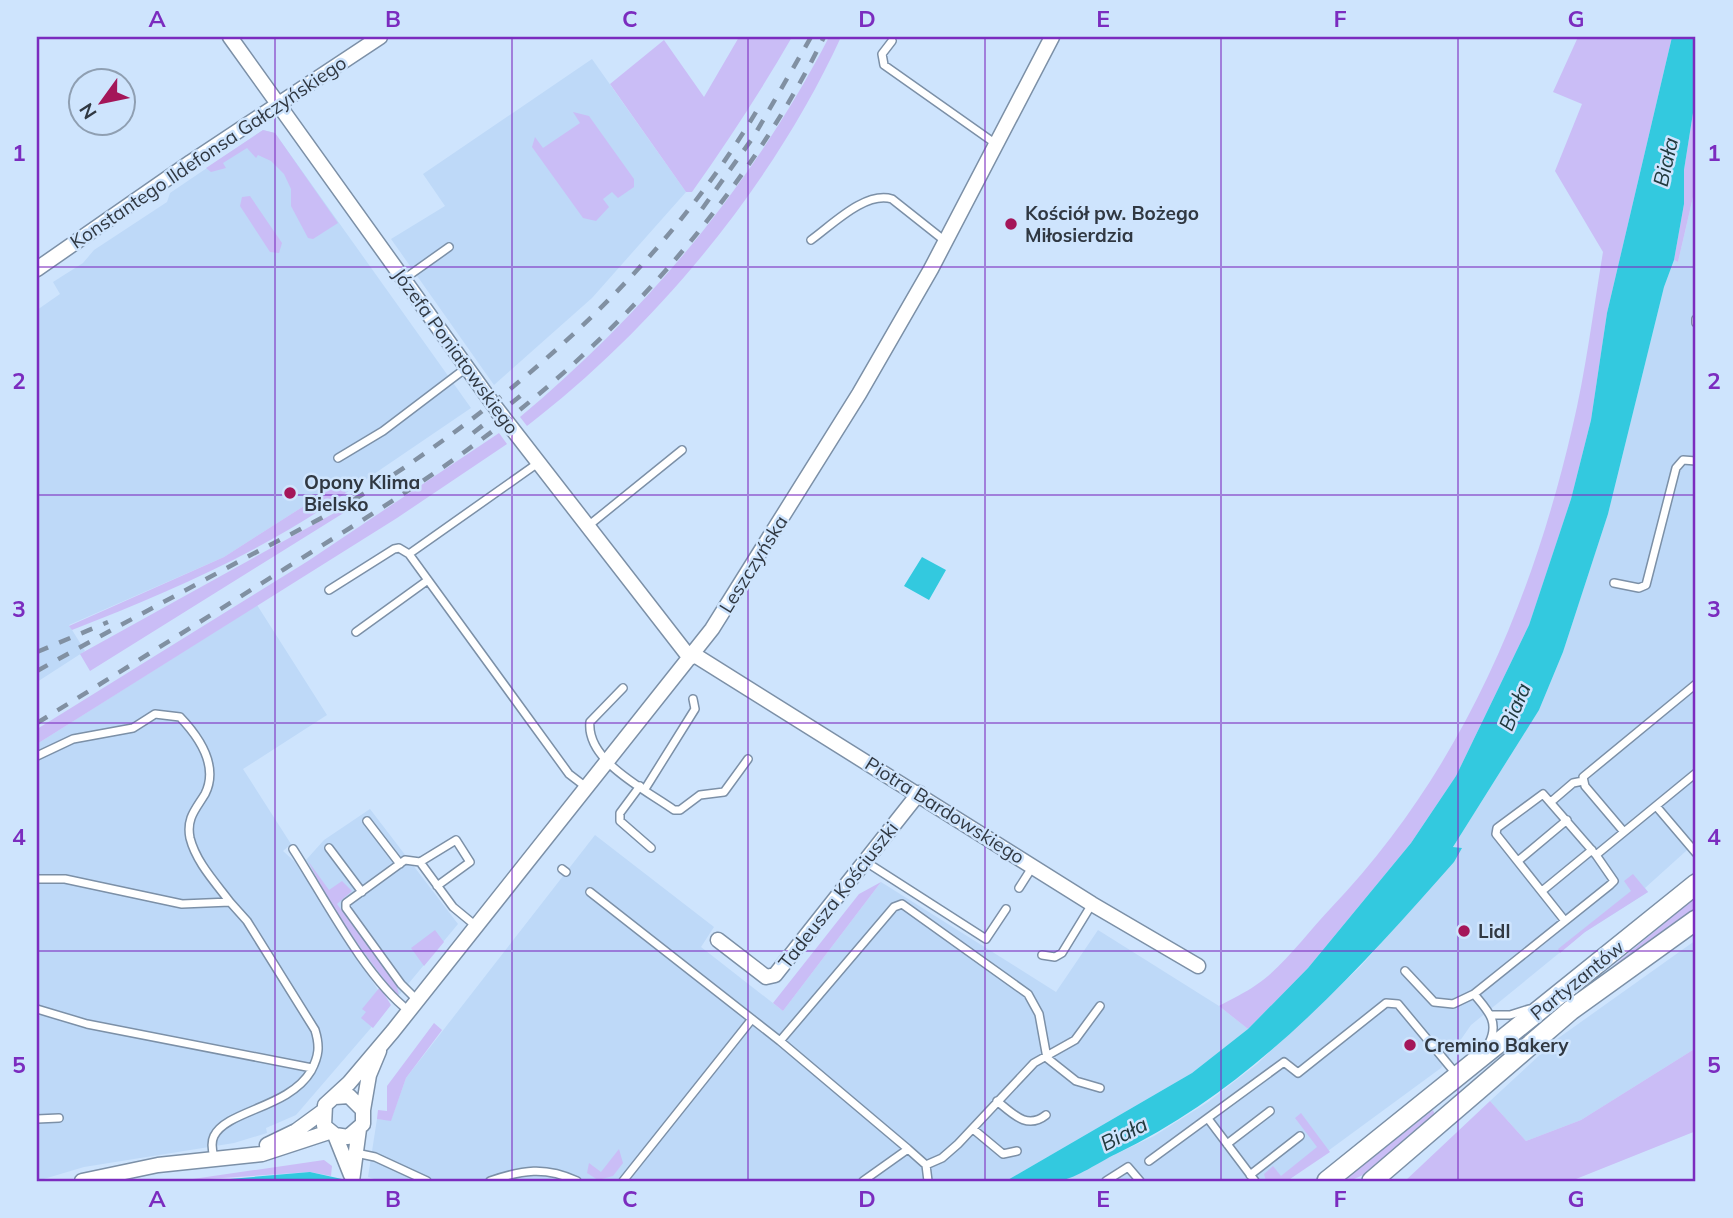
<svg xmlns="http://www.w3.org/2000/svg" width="1733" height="1218" viewBox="0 0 1733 1218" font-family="Mulish,sans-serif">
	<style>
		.built { fill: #bed9f8 }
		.green { fill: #cabdf6 }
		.water { fill: #33c9df }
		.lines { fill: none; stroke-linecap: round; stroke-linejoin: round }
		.service-casing { stroke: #7c90a7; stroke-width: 10 }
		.minor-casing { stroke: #7c90a7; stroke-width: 17 }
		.secondary-casing { stroke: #7c90a7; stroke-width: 22 }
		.service { stroke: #fff; stroke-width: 7 }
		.minor { stroke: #fff; stroke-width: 14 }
		.secondary { stroke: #fff; stroke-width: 19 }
		.rail { stroke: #8190a2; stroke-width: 4.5; stroke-dasharray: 12 12; stroke-linecap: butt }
		.grid { fill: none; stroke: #7b2cbf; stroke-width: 2; stroke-opacity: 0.55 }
		.poi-dot { fill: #a41659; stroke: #cee4fd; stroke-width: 2.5 }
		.labels { text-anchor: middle; stroke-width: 5; stroke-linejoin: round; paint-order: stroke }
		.street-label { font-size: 19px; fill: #303842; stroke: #cee4fd }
		.poi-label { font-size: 19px; font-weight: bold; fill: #303842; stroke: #cee4fd; text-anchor: start }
		.water-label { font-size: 21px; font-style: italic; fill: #21393d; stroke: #cee4fd }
		.neatline { fill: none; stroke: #7b2cbf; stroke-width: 2.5 }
		.grid-label { font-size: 23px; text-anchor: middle; font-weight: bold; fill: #7b2cbf }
	</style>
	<rect width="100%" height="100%" fill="#cee4fd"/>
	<!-- built -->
	<path class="built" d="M592,59L686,192L592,298L494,385L391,239L445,206L423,174Z
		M263,130L275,133L471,408L346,493L340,483L224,557L69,625L85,651L37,682V310L60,294L53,282L83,263L94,250L167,202L170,193Z
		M1696,184V842L1645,888L1648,892L1585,932L1471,1025L1441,1068L1287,1181H1060L1154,1136L1208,1102L1257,1064L1360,967L1454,861L1461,848L1453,847L1539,710L1563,652L1608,514L1664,287L1674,260L1678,262Z
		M257,605L327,715L243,769L291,844L283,851L295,862L389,1007L296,1115L266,1128L267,1133L234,1143L84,1167L37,1181V744Z
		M370,809L458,924L399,995L393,991L363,953L306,860L324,840Z
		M595,835L714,927L701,947L783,1011L881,882L1056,992L1098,930L1219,1006L1248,1029L1192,1073L1006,1181H380L368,1177L377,1119L391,1120L406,1078Z
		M1696,940V1048L1581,1120L1526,1141L1490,1101L1557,1039Z"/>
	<!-- green -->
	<path class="green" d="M739,37H792C761,91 728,141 692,192H686L610,84L664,40L704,97Z
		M829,37H841C773,185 656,327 527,426L520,417C647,311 753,184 829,37Z
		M1578,37H1672L1607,313L1591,420L1571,499L1529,625L1456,776L1411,843L1308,968L1248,1029L1219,1006C1231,999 1245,993 1256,985C1282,968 1308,932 1330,909C1458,775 1530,609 1572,429C1586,371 1593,311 1603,252L1555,171L1582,104L1553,92Z
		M1696,94V184L1678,262L1674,260L1684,204V170Z
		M573,112L589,116L634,179V187L618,198L612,192L603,199L609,207L596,221L583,218L532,147L535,137L543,148L580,123Z
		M263,130L275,133L338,223L313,239L308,238L291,206V189L284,174L271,161L258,155L256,158L247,148L223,163L226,168L211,172L206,168Z
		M250,196L282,243L279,253L270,252L240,206L242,197Z
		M499,433L507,444L397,518L37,744V729L308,561Z
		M340,483L346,493C262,552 167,593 72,630L69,626L224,557Z
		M356,501L358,504L90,671L80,654Z
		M308,861L329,890L342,881L352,891L337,904L396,984L399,995L393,991C361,950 331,908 308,861Z
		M1633,874L1648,892L1585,932L1560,953L1558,949L1631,891L1624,881Z
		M881,882L783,1011L773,1003L859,894Z
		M1696,897V907L1692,911L1612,967Z
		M435,930L444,942L424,966L411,948Z
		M380,987L391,1005L373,1028L361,1018L366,1012L362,1009Z
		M434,1023L442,1030L406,1078L391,1121L377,1119L378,1110L387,1111V1086Z
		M1696,1048V1131L1571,1181H1405L1490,1101L1526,1141L1581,1120Z
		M1433,1110L1435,1115C1413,1134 1371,1181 1343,1181Z
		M1301,1113L1330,1152L1287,1181H1266L1264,1174L1273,1166L1281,1176L1317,1147L1295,1118Z
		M619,1149L623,1163L613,1176L598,1180L587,1173L589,1163L601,1172Z
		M324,1160L332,1166L331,1176L310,1172L179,1181Z"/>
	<!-- water -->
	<path class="water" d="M1672,37H1696V94L1684,170V204L1674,260L1664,287L1608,514L1563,652L1539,710L1453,847L1462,848L1454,862C1355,974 1253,1088 1116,1154C1099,1162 1077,1178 1059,1181C1042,1184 1023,1181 1006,1181L1192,1073L1248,1029L1308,968L1411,843L1456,776L1529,625L1571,499L1591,420L1607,313Z
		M922,557L946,570L929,600L904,586Z
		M310,1172L351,1181H206Z"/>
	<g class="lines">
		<!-- service casing -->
		<g class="service-casing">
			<path id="service" d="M892,41L882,54L884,65L996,144
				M811,240C832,225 865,191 892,199L945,241
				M404,279L449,247
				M1696,319V323
				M338,458L383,431L466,368
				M588,526L682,450
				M409,554L538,463
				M1614,583L1639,588L1646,585L1676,468L1683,460L1696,461
				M329,590L394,549L399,548L409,554L569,774L586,787
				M356,632L428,580
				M623,688L590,722C586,761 646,790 674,810H680L700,795L724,792L748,759
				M37,756L73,739L133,728L155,714L180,717C199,737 219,766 205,794C196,809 186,818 190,838C196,862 215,882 230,902
				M640,786L620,813V821L651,848
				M645,789L695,709L693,699
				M1552,801L1573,783L1583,781
				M1656,806L1696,853
				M367,821L400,864
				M1624,832L1585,786L1583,777L1696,684
				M329,848L362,892
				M293,849C324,897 365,977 409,1011
				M1596,855L1696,773
				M1518,861L1567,820
				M420,862L456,840L470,862L437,886
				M866,862L986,939L1006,909
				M562,869L566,872
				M37,879H65L182,904L230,902L247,921L315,1030C320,1046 319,1056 311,1071C289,1108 227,1110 214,1136C211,1142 212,1150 214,1157
				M1019,888L1033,866
				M1542,891L1592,850
				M590,892L780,1041L908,1149L926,1165L928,1181
				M1042,955L1055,957L1062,953L1092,904
				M1405,971L1434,1002L1453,1004L1474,994
				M417,1000L401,984L346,908V903L405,860L420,862L453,907L476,926
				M37,1009L87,1024L312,1068
				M1492,1015H1510L1529,1009
				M780,1041L894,907L902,904L1028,994L1039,1014L1047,1058L1076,1081L1100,1088
				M1489,1043C1500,1021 1487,1010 1474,994L1610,885L1614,881L1596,855L1543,794L1497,828L1496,834L1565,921
				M997,1101C1013,1114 1027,1130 1046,1115
				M37,1119L59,1118
				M1209,1120L1255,1181
				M973,1129L1003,1154L1017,1151
				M1227,1144L1270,1111
				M356,1153L375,1157L427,1181
				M1149,1161L1284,1062L1298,1073L1386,1003L1398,1004L1457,1075
				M926,1165L942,1158L958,1144L1034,1063L1075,1040L1100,1006
				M1250,1175L1300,1136
				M490,1181C522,1170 545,1166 577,1181
				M623,1181L752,1019
				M863,1181L908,1149
				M1106,1181L1128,1167L1140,1181"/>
		</g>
		<!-- minor casing -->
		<g class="minor-casing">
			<path id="minor" d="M230,37L493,404L690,658
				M37,269L191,162L380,37
				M693,654L1092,904L1198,966
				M718,940L766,977L775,975L919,793
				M335,1097L349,1096L363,1110V1124L348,1137L335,1135L324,1126L325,1105L349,1083L393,1031L712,629L859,394L931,269L1052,37
				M363,1110L369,1075L379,1051
				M335,1135L351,1175
				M267,1145L296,1131L322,1112
				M82,1181L158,1165L262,1154L329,1132
				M352,1181L359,1129"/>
		</g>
		<!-- secondary casing -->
		<g class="secondary-casing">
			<path id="secondary" d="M1327,1181L1696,884
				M1372,1181L1571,1010L1696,920"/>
		</g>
		<!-- service -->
		<use href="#service" class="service"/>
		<!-- minor -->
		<use href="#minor" class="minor"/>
		<!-- secondary -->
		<use href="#secondary" class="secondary"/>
		<!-- rail -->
		<path class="rail" d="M702,209L754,136L811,37
			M473,433L528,390
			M37,652L108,622
			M37,671C107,632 177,595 247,557C295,532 345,507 390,477C534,382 667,261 756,112
			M37,723C120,672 203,620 286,568C361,521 437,475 507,420C637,318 751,185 824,37"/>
	</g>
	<!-- grid -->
	<path class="grid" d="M275,37V1181M512,37V1181M748,37V1181M985,37V1181M1221,37V1181M1458,37V1181M37,267H1696M37,495H1696M37,723H1696M37,951H1696"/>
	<!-- markers -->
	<g class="poi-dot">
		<circle cx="1011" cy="224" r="7"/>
		<circle cx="290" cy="493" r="7"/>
		<circle cx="1464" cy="931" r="7"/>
		<circle cx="1410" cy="1045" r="7"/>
	</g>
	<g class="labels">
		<!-- street labels -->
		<g class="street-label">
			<text transform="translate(208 152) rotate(-34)" y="7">Konstantego Ildefonsa Gałczyńskiego</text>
			<text transform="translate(456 351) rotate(54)" y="7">Józefa Poniatowskiego</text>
			<text transform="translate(753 564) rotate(-58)" y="7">Leszczyńska</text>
			<text transform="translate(945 810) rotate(32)" y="7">Piotra Bardowskiego</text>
			<text transform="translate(838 895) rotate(-52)" y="7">Tadeusza Kościuszki</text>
			<text transform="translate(1577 980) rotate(-39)" y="7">Partyzantów</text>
		</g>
		<!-- poi labels -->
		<g class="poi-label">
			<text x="1025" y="220">Kościół pw. Bożego<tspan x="1025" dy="22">Miłosierdzia</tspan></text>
			<text x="304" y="489">Opony Klima<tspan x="304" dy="22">Bielsko</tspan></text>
			<text x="1478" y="938">Lidl</text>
			<text x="1424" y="1052">Cremino Bakery</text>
		</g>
		<!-- water labels -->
		<g class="water-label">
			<text transform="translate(1666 162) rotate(-77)" y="7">Biała</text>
			<text transform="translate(1515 707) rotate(-67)" y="7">Biała</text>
			<text transform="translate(1124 1134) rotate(-27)" y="7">Biała</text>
		</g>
	</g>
	<!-- border -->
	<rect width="1733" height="1218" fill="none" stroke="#cee4fd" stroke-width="77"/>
	<!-- north arrow -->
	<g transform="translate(102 102) rotate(237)"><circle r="33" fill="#cee4fd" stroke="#8f9fb2" stroke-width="2"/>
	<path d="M0-5L12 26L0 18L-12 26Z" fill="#a41659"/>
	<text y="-10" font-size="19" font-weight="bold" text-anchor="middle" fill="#303842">N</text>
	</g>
	<rect x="38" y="38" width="1656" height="1142" class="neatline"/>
	<g class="grid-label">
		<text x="157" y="27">A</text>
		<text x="393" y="27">B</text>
		<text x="630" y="27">C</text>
		<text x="867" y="27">D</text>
		<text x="1103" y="27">E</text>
		<text x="1340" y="27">F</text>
		<text x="1576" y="27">G</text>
		<text x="19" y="161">1</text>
		<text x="1714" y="161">1</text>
		<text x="19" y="389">2</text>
		<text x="1714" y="389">2</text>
		<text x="19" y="617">3</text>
		<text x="1714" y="617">3</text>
		<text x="19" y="845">4</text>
		<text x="1714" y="845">4</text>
		<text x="19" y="1073">5</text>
		<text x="1714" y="1073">5</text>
		<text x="157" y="1207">A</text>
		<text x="393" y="1207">B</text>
		<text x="630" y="1207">C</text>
		<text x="867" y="1207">D</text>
		<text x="1103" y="1207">E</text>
		<text x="1340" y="1207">F</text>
		<text x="1576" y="1207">G</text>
	</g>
</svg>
